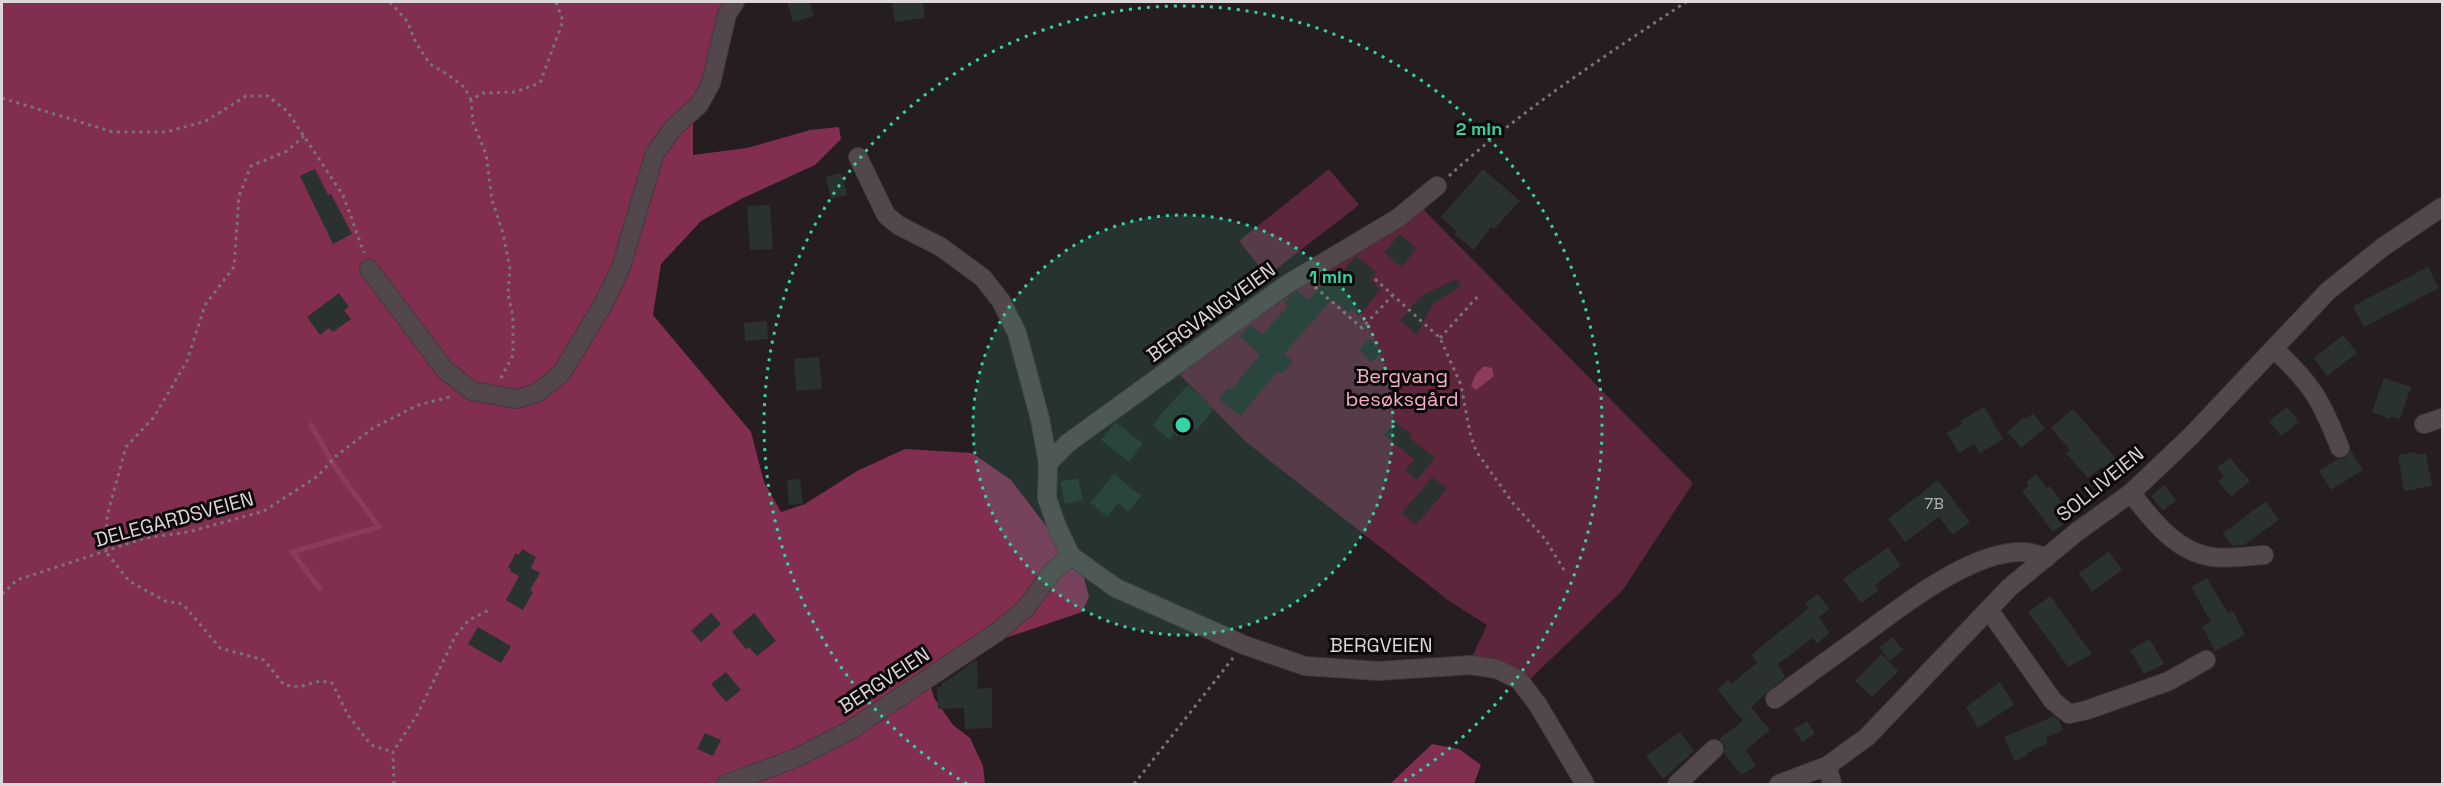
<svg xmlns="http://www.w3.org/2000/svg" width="2444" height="786" viewBox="0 0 2444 786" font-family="'Space Grotesk',sans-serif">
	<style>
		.green { fill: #5e263d }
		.forest { fill: #812e51 }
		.water { fill: #8e3a5c }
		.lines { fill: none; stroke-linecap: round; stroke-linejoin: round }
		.stream { stroke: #8e3a5c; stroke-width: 5 }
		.building { fill: #29322f }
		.minor-casing { stroke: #40393b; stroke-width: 20 }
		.path { stroke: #7a7375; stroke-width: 3; stroke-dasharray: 3 4.5; stroke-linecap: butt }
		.minor { stroke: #52484b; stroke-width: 18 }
		.ring { fill: none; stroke: #34d4a8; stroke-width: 3; stroke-dasharray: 3 6 }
		.labels { text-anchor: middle; stroke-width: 6; stroke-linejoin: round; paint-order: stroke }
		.number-label { font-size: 16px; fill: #b0aeae }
		.street-label { font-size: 20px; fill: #ddd7d9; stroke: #0c0809 }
		.park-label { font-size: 20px; fill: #f7aec7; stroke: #0c0809 }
		.centre { fill: #34d4a8; stroke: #0c0809; stroke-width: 3 }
		.ring-label { font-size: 18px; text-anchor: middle; font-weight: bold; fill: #34d4a8; stroke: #0c0809; stroke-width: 6; stroke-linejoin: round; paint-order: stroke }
	</style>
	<rect width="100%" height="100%" fill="#251d20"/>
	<!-- green -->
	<path class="green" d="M1329,169L1359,205L1267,276L1239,241Z
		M1419,205L1693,483L1622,591L1528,681L1472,657L1487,625L1448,600L1246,442L1178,373Z"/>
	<!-- forest -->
	<path class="forest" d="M2,2H735L693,121V155L747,148L810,130L839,127L841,139L815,165L741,199L701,221L661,264L653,315L751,432L764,482L781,512L805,504L857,471L905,449L972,453L1011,480L1083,574L1089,597L1082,612L985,645L927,671L934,698L953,725L970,738L983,766L985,784H2Z
		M1432,744L1459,749L1481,765L1474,784H1390Z"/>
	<!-- water -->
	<path class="water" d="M1484,366L1492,368L1494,376L1476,390L1471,386L1476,374Z"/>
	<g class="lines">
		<!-- stream -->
		<path class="stream" d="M311,425L335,467L379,527L292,552L320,589"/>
	</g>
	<!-- building -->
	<path class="building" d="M787,2H810L814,16L793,22Z
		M892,2H923L925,18L895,22Z
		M315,169L328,195L331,194L352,234L333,244L300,176Z
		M1483,169L1520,201L1494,229L1491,227L1474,250L1454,234L1457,232L1441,217Z
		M841,173L847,195L831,199L826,177Z
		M770,205L773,249L750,250L747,206Z
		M1400,234L1417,249L1401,267L1384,252Z
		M1356,256L1377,273L1370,280L1381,289L1359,316L1351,309L1349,313L1332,299L1284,354L1293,361L1282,374L1278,371L1240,416L1219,399L1228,388L1231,390L1260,355L1240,336L1250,325L1262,335L1288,306L1284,303L1290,296L1297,291L1309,300L1331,274L1336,278Z
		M2428,267L2439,288L2364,327L2353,306Z
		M1457,279L1461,286L1432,305L1417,335L1400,320L1421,296Z
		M339,293L349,307L344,310L351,319L333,332L329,328L320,335L307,317Z
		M767,321L768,339L745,341L744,323Z
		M2343,335L2357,353L2327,376L2314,358Z
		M1370,339L1382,352L1371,362L1359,349Z
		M819,357L822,389L796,391L794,359Z
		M2384,378L2411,387L2400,419L2391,416L2390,419L2372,412Z
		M1188,385L1214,409L1197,430L1188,423L1177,437L1174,434L1170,440L1153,426L1160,415Z
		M1984,407L2003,439L1980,453L1974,444L1959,453L1947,433L1962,424L1960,421Z
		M2287,407L2299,422L2281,436L2269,421Z
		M2073,409L2128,472L2115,483L2101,467L2088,478L2066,453L2070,450L2051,428Z
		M2033,413L2045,428L2021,448L2007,432L2024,417L2026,419Z
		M1116,422L1143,444L1129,462L1101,440Z
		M1395,422L1412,435L1410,438L1435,458L1417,480L1405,470L1414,459L1384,435Z
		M2351,451L2363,470L2331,490L2319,471L2338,459L2345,458Z
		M2416,452L2417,455L2426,453L2432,486L2404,491L2398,455Z
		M2230,458L2250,481L2231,497L2218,481L2224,476L2217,468Z
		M1114,474L1141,496L1128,512L1118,503L1107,517L1090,503Z
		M2036,474L2047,488L2050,486L2068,510L2065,513L2070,519L2053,532L2022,491L2029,486L2026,482Z
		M1432,477L1447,489L1416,525L1402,513Z
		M1078,478L1083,500L1065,504L1060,482Z
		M800,479L803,504L789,505L787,480Z
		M1938,480L1970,522L1953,535L1939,517L1905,542L1888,519Z
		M2164,485L2176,500L2163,511L2151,496Z
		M2266,501L2279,520L2244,545L2232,546L2223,533Z
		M1888,547L1901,566L1875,585L1879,590L1861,603L1843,579Z
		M522,549L536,557L531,568L540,573L530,590L533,592L523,610L506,600L519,576L510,571L511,569L508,567L516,553L519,555Z
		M2109,551L2122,570L2092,592L2079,573Z
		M2207,578L2228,613L2233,611L2245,635L2215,651L2202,626L2211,622L2191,587Z
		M1818,594L1829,609L1819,617L1830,633L1817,643L1813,638L1778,664L1785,677L1751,707L1770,730L1746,750L1756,766L1741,775L1724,753L1725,746L1719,739L1743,721L1717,689L1728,680L1731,684L1757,663L1751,655L1809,608L1805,603Z
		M2050,596L2092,654L2068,667L2028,612Z
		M711,613L721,624L701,642L691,631Z
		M754,613L776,641L757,656L749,647L746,649L732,632Z
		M478,627L511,646L501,663L468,644Z
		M1893,637L1903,650L1889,661L1879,647Z
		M2150,639L2164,664L2144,674L2130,650Z
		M1881,654L1899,671L1872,697L1855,681Z
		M974,661H977L978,689L992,688V728L965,729L964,708L938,709L937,687H942V683L954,676Z
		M726,672L741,690L726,702L711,684Z
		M2000,682L2014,705L1978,728L1966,707Z
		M2054,716L2059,720L2063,730L2046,738L2048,743L2027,753L2028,755L2015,761L2004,737Z
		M1807,721L1815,734L1802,742L1794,729Z
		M1680,732L1694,751L1663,779L1646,756Z
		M705,733L721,740L713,756L697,749Z"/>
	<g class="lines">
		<!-- minor casing -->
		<g class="minor-casing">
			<path id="minor" d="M858,157L886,215L898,225L941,247L983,278L1001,301L1017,333L1040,419L1048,463L1047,498L1057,527L1071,556L1116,588L1244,645L1305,666L1378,671L1471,665L1497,669L1519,680L1538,705L1585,784
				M369,269L445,370L472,391L517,399L537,393L561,374L604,303L621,267L655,153L674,127L699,105L711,83L727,14L735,2
				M2274,349C2312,384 2321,400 2340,448
				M2424,424L2442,418
				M1048,463L1068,443L1286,285L1398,218L1437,186
				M2131,493C2152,520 2177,553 2213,557C2229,559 2248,556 2264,555
				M1989,610L2053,701L2069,714L2087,710L2169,681L2206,660
				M1775,699C1803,678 1831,658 1860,637C1900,608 1994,530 2046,558
				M1827,766L1832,784
				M726,784L796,758L849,731L996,633L1026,608L1052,572L1071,556
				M1677,784L1714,749
				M1779,784L1827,766L1867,737L2010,587L2078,531L2131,493L2191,436L2328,291L2383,247L2442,207"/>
		</g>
		<!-- path -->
		<path class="path" d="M390,2L407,21L416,43L430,64L447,74L464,87L471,100
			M2,98L113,132H166L206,121L246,96H268L287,111L343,195L364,253
			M304,136L287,151L251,166L239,196L234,267L205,305L187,361L154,417L126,447L107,516L106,552L129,581L165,601L183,604L220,648L264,660L284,685L299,687L320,681L332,683L348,715L371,745L393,752
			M1449,176C1521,110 1605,56 1686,2
			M1375,279L1440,338L1461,385L1470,433L1476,451L1512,502L1545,539L1566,573
			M1315,287L1362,328L1392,296
			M1440,338L1480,294
			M501,378L513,355V317L508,294L510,269L503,233L492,200L486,154L473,123L471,100L483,93L515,92L540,83L563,21L556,2
			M2,594L17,580L145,538L188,532L264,511L318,476L336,456L373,428L418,405L450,397
			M394,784L393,752L417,715L456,635L469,620L489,610
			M1134,784L1233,658"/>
		<!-- minor -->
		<use href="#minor" class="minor"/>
	</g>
	<!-- distance rings -->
	<circle cx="1183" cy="425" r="210" fill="#34d4a8" fill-opacity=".12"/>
	<g class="ring">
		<circle cx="1183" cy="425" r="210"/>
		<path d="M967 784A419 419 0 1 1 1399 784"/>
	</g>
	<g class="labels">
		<!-- number labels -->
		<g class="number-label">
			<text x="1934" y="509">7B</text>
		</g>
		<!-- street labels -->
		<g class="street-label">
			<text transform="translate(1211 312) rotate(-36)" y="7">BERGVANGVEIEN</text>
			<text transform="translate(2100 484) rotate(-39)" y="7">SOLLIVEIEN</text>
			<text transform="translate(174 519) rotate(-15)" y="7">DELEGARDSVEIEN</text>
			<text x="1381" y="652">BERGVEIEN</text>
			<text transform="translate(884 680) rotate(-33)" y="7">BERGVEIEN</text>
		</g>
		<!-- park labels -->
		<g class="park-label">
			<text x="1402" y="383">Bergvang<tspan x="1402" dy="23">besøksgård</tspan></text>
		</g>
	</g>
	<circle cx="1183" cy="425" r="9" class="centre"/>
	<g class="ring-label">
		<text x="1479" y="135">2 min</text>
		<text x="1331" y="283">1 min</text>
	</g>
	<!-- border -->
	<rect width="2444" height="786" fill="none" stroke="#ddd7d9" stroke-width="6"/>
</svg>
